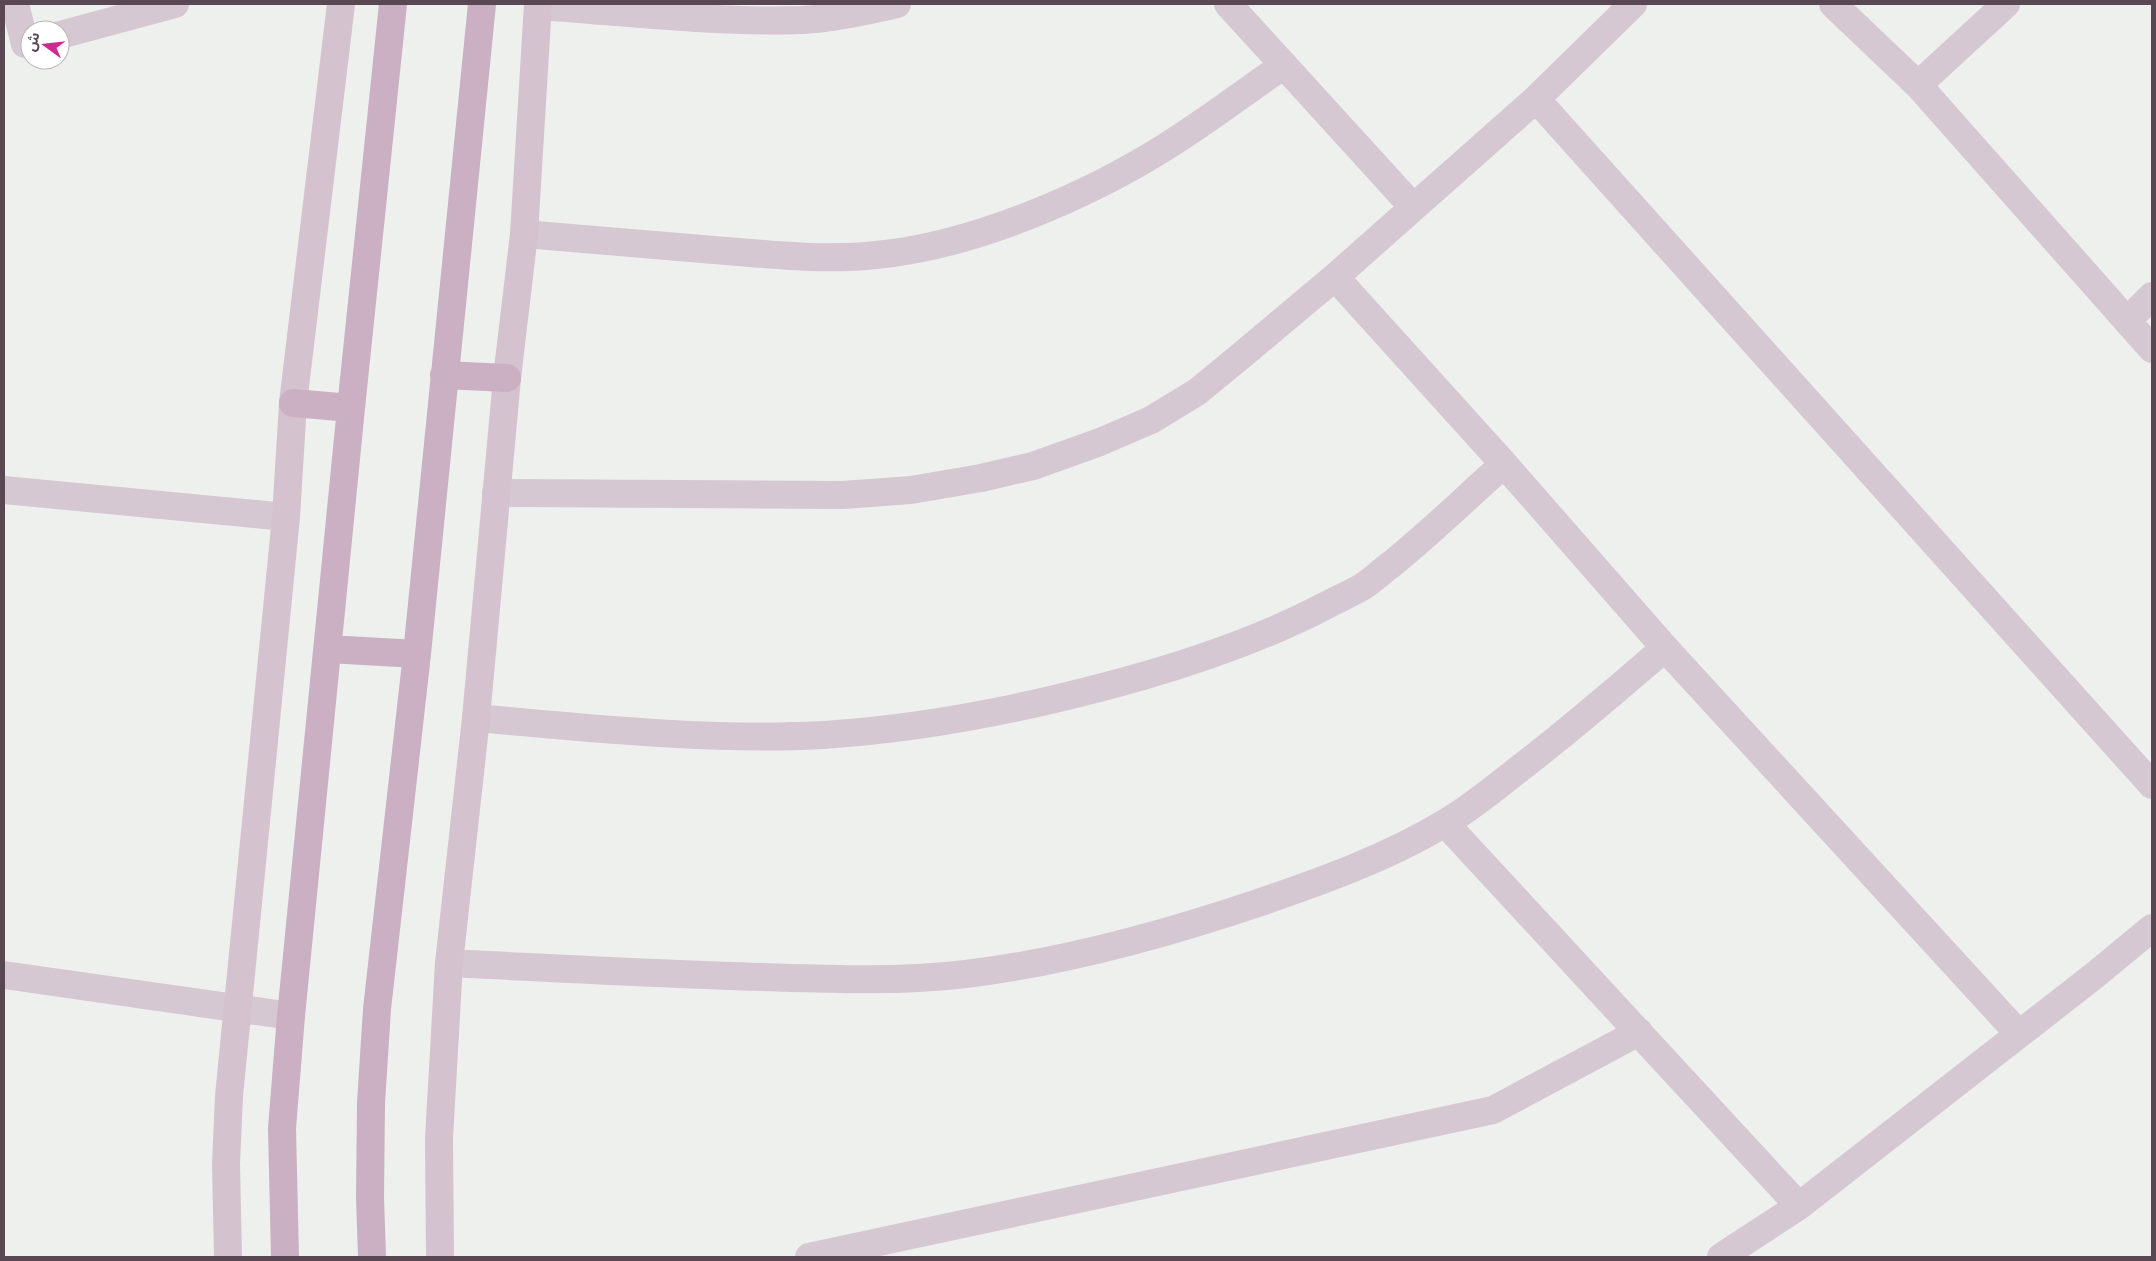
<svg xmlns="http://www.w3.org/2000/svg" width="2156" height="1261" viewBox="0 0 2156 1261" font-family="'Nunito Sans','Noto Sans Arabic',sans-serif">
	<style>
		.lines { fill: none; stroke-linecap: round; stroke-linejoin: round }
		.street { stroke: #d6c8d3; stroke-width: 28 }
		.secondary { stroke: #d5c2cf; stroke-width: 28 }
		.primary { stroke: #cab0c2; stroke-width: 28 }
	</style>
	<rect width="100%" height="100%" fill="#eef0ed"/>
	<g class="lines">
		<!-- street -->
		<path class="street" d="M15,4L25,44
			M1228,4L1413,207
			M1833,4L1918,85L2152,349
			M538,6C626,12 715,23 803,20C835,18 867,11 897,4
			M60,35L175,4
			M1918,85L2006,4
			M1536,99L2152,785
			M524,234C587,239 651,245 714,250C768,254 823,261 876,255C972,246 1086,197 1167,146C1207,121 1245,92 1284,65
			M1335,277L1504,464L1665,648L2019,1034
			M2127,321L2152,296
			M4,490L286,517
			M496,493L843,495L911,490L981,478L1033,466L1100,442L1151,420L1197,392L1242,355L1335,277L1536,99L1633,4
			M476,718C591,728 707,741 823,735C932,728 1038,706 1143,676C1205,658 1265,637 1323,607C1336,600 1350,594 1362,587C1373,580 1383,570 1393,563C1431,532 1467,497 1504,464
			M1445,823L1799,1206
			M449,963C553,968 658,974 763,977C829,979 900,982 966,974C1065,962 1163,935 1258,903C1322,881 1387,858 1445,823C1471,808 1495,788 1519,769C1569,731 1617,689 1665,648
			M4,975L291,1016
			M809,1257L1493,1110L1639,1032
			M1721,1257L1799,1206L2095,975L2152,928"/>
		<!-- secondary -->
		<path class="secondary" d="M228,1257L226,1164L229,1096L286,517L293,403L341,4
			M440,1257L439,1138L449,963L476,718L507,378L524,234L538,4"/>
		<!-- primary -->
		<path class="primary" d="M444,375L507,378
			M293,403L351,408
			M328,649L417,654
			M285,1257L282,1128L291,1016L351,408L393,4
			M372,1257L370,1197L371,1103L377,1009L417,654L482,4"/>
	</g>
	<!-- border -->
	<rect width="2156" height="1261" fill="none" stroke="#594754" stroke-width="10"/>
	<!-- north arrow -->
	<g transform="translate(45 45) rotate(285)"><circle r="24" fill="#ffffff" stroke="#bdb5bb"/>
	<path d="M0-4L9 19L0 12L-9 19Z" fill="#cd2a92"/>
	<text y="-8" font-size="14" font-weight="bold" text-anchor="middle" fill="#594754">ش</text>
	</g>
</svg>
